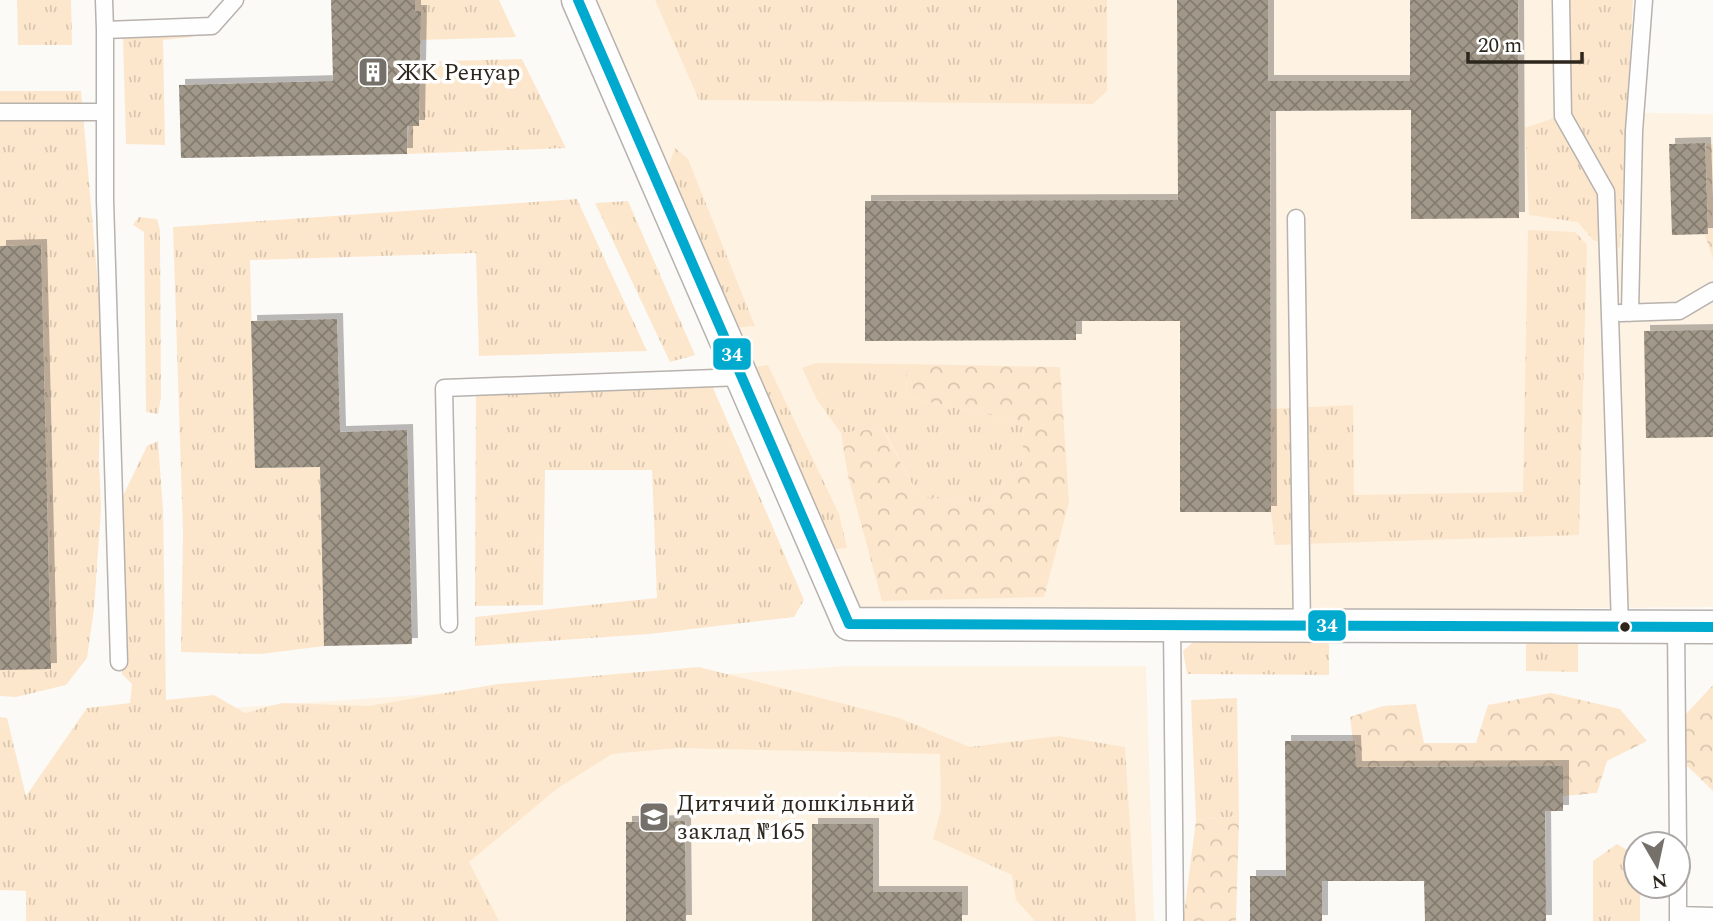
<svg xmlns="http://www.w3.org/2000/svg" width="1713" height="921" viewBox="0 0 1713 921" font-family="Spectral,serif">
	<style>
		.built { fill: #fef2e3 }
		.grass { fill: url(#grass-tufts) }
		.forest { fill: url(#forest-crowns) }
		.building { fill: url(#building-cross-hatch); filter: url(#shadow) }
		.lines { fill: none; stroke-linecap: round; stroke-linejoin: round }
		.lane-casing { stroke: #b7b2ad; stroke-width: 19 }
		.street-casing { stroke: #b7b2ad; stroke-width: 35 }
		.lane { stroke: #fffefe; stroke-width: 16 }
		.street { stroke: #fffefe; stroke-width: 32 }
		.bus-1-casing { stroke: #fff; stroke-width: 16 }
		.bus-1 { stroke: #00a9ce; stroke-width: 10 }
		.bus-dot { fill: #2d261d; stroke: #fff; stroke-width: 2.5 }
		.labels { text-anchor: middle; stroke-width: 7; stroke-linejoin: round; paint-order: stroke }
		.poi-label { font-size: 24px; fill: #2d261d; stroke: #fff; text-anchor: start }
		.line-badge { stroke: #fff; stroke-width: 2.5 }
		.badge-label { font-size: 19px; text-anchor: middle; font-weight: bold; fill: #fff }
	</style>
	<defs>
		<pattern id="grass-tufts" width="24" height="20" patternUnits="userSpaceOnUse" patternTransform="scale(1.75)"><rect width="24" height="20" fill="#fde7cc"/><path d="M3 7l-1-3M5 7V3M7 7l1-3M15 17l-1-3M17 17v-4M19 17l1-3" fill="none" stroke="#d9c6af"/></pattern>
		<pattern id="forest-crowns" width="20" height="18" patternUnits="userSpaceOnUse" patternTransform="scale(1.75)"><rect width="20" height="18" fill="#fde7cc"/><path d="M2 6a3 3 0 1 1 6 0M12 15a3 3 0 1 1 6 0" fill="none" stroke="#d9c6af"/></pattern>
		<pattern id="building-cross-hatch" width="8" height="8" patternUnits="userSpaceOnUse" patternTransform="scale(1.75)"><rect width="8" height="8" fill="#a1988a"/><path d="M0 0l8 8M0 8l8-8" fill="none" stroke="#847c70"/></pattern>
		<filter id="shadow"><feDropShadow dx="6" dy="-6" stdDeviation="0" flood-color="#0004"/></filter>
	</defs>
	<rect width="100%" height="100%" fill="#fcfaf7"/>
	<!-- built -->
	<path class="built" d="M592,0H1610V112L1713,114V607L869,615L848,599Z
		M846,666H1146L1154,921H161L155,713Z"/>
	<!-- grass -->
	<path class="grass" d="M17,0H71L72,45H18Z
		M415,0H499L516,37L421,40V12L415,11Z
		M655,0H1107V91L1093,104L699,100Z
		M1567,0H1633L1620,248L1593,240L1578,222L1529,215L1525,128L1568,113Z
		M191,27L193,37L163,40L165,145L126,144L123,38L127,32Z
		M522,59L566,148L407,154L414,62Z
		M0,91H81L102,330L99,459L101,509L94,609L87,658L66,685L16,697L0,696Z
		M675,148L688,159L755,326L733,328L668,168Z
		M577,199L647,351L479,356L476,253L250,260L255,468L320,467L324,646L261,654L181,652L183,533L173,227Z
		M628,201L695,355L670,362L595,203Z
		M139,217L157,219L160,230L161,397L158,414L146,412L144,232L133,225Z
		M1528,230L1575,232L1587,245L1579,535L1275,545L1271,512L1270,409L1353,405L1354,495L1523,492Z
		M816,363L907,364L906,397L1024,422L1022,465L988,503L919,497L883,428L841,433L817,400L802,368Z
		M768,365L839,514L847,548L828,550L747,368Z
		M711,383L804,600L794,617L649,634L475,646V617L657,598L652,470H545L543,605L475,606L476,391Z
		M158,441L163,510L166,700L214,695L245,713L282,703L368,706L498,684L699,667L899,718L970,747L1059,736L1125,747L1136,921H1035L1016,900L1012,875L933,839L941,810L940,754L678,748L612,754L558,788L469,862L499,921H26V891L0,890V717L7,718L26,796L87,708L130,703L132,684L122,674V498L147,446Z
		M1526,634H1578V672L1526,671Z
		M1199,637L1329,639V675L1187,674L1183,651Z
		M1237,698L1239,816L1196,820L1191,700Z
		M1617,844L1634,854L1636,886H1640V921H1593V861Z"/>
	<!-- forest -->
	<path class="forest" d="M1706,143L1713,145V259L1698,214Z
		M907,364L1060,367L1069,502L1044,597L882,601L848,476L841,433L882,428L919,497L988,503L1022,465L1024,422L906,397Z
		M1713,685V791L1687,766L1684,716Z
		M1551,693L1620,709L1647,741L1607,761L1597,793L1563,796L1562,766L1356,767L1350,717L1383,706L1416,704L1424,743H1476L1488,705Z
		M1239,816L1236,921H1183L1196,820Z"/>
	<!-- building -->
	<path class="building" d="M331,0H415V11H421L419,126H407V154L181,158L179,85L333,81Z
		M1177,0H1268V81H1410V0H1518L1519,218L1411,219V110L1270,111L1271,512H1180V321H1076V340L865,341V201L1178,200Z
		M1705,143L1708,234L1672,235L1669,144Z
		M41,245L51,669L0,670V246Z
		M337,319L340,432L407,430L412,644L324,646L320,467L255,468L251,321Z
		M1713,330V437L1646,438L1644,331Z
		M1285,741H1355L1356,767L1563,766V811H1545L1546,921H1425L1424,881H1322V921H1250V876H1286Z
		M685,821L686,921H626V822Z
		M812,824H873V892H962V921H812Z"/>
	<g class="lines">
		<!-- lane casing -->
		<g class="lane-casing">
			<path id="lane" d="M104,0L105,30
				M1561,0L1563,116L1606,192L1620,626
				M0,112H105
				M1296,218L1302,627
				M1620,313L1679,311L1713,291
				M1630,313L1634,131L1644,0
				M449,624L444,388L742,377
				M1172,626L1175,921
				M1676,627L1678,844
				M119,662L105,200V30L212,26L235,0
				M1678,871V921
				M1678,915L1713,916"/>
		</g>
		<!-- street casing -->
		<g class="street-casing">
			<path id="street" d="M578,0L849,624L1713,627"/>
		</g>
		<!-- lane -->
		<use href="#lane" class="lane"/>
		<!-- street -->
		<use href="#street" class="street"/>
		<!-- bus-1 casing -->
		<g class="bus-1-casing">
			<path id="bus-1" d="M578,0L849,624L1713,627"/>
		</g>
		<!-- bus-1 -->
		<use href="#bus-1" class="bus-1"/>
	</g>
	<!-- icons -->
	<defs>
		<g id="building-square" transform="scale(1.575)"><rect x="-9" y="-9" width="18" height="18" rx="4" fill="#757069" stroke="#fff"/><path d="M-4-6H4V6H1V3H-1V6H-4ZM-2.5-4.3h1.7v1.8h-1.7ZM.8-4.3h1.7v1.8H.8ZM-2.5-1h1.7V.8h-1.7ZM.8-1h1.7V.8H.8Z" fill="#fff"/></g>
		<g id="school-square" transform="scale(1.575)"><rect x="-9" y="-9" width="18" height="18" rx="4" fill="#757069" stroke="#fff"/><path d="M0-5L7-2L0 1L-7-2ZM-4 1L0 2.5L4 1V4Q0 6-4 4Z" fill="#fff"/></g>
	</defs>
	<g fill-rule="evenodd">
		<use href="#building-square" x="373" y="72"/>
		<use href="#school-square" x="654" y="817"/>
	</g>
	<!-- markers -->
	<circle class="bus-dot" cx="1625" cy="627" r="6"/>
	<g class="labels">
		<!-- poi labels -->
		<g class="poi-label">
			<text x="396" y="80">ЖК Ренуар</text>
			<text x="677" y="811">Дитячий дошкільний<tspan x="677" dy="28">заклад №165</tspan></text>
		</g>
	</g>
	<g class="line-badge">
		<rect x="712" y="337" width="40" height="34" rx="7" fill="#00a9ce"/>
		<rect x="1307" y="609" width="40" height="33" rx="7" fill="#00a9ce"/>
	</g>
	<g class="badge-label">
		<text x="732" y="361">34</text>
		<text x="1327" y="632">34</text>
	</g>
	<!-- north arrow -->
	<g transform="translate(1657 865) rotate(171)"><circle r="33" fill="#ffffff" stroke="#aba8a5" stroke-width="2"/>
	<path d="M0-5L12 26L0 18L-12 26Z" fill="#757069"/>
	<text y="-10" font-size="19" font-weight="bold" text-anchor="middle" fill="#2d261d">N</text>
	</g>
	<!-- scale -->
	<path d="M1468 52v10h114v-10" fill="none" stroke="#2d261d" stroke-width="3.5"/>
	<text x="1478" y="52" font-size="21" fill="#2d261d" stroke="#ffffff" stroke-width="5" paint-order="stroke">20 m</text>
</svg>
